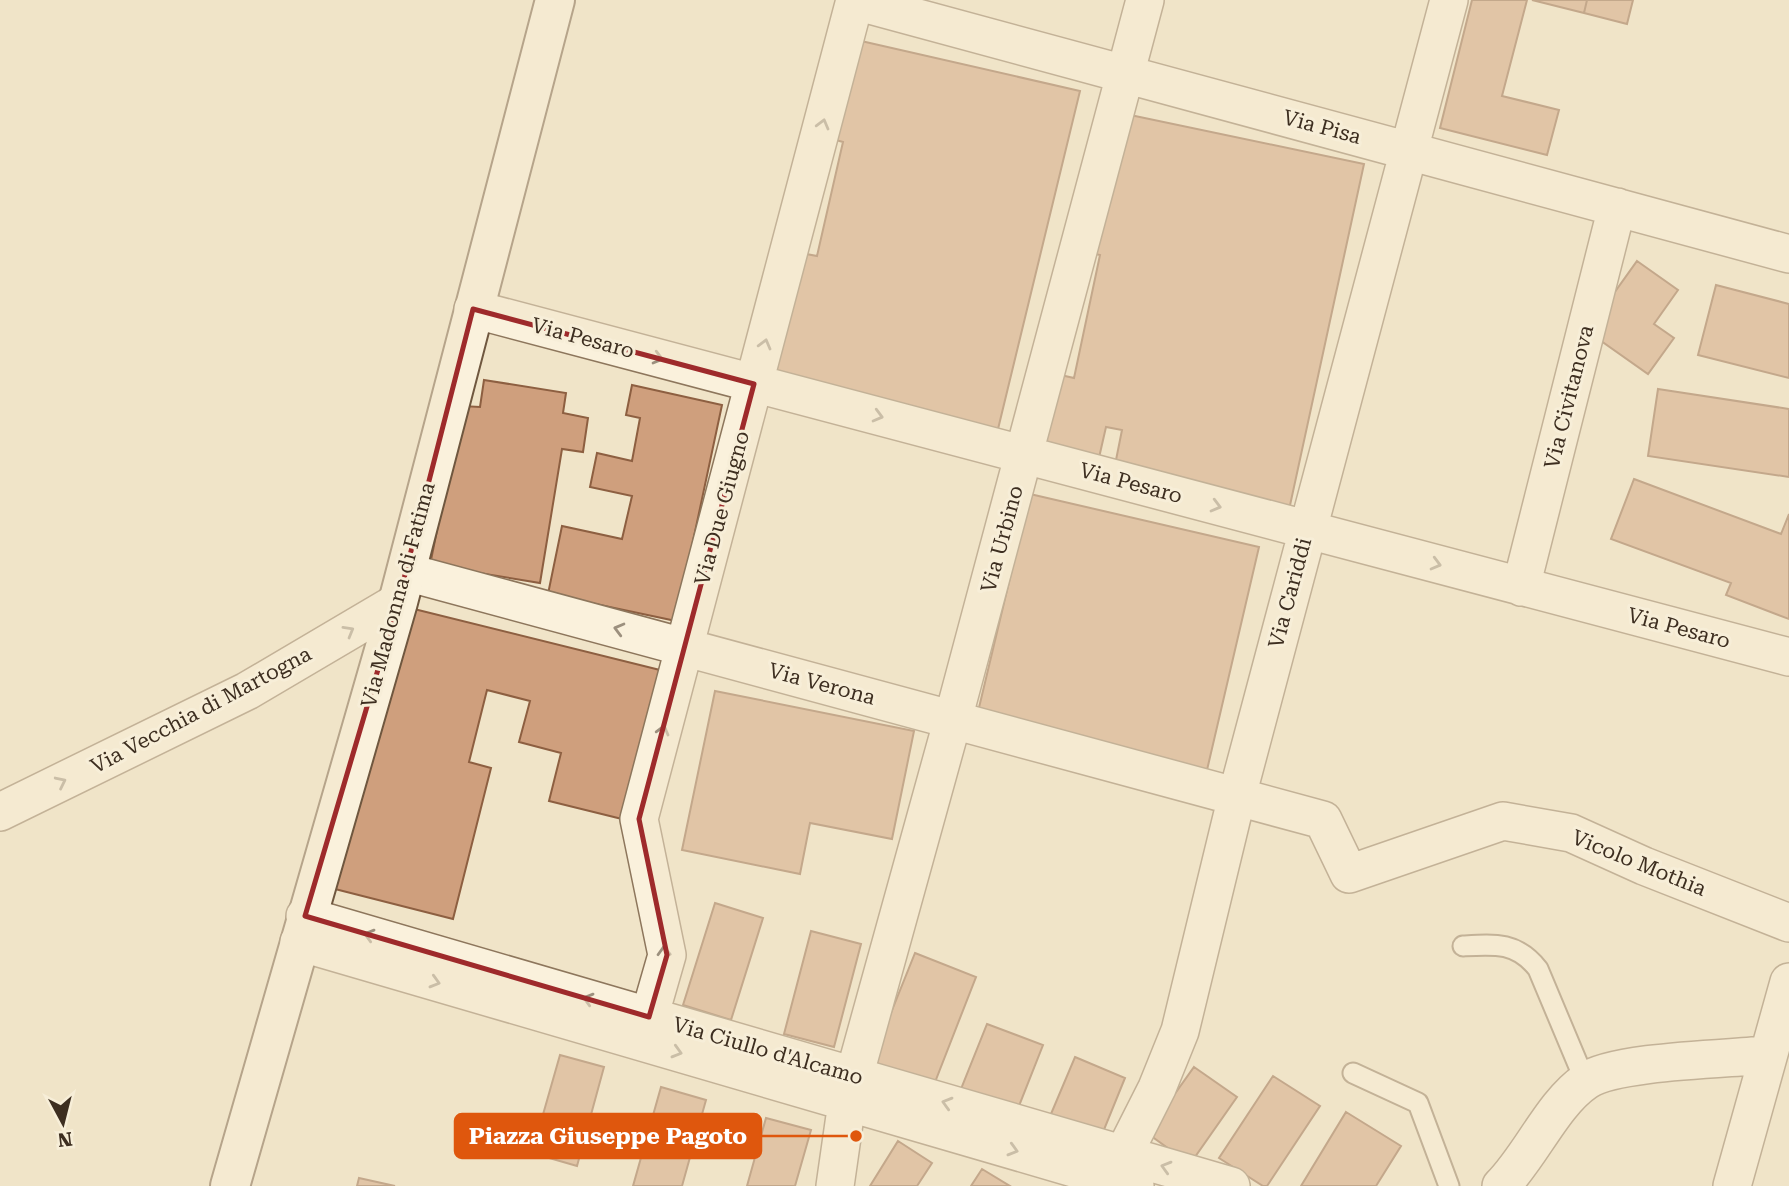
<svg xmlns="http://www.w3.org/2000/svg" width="1789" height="1186" viewBox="0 0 1789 1186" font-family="'Roboto Serif',serif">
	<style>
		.building { fill: #cf9f7d; stroke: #8d5f41; stroke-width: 2 }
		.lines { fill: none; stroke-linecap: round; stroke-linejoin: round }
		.lane-casing { stroke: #8d765c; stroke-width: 23 }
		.street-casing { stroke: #8d765c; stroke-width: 40 }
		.secondary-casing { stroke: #6f573f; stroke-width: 42 }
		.lane { stroke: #faf1dc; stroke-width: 19 }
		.street { stroke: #faf1dc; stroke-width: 37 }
		.secondary { stroke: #faf1dc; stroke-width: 38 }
		.oneway { stroke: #9c907e }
		.marked { fill: none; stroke: #9e2a2b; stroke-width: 5; stroke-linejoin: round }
		.labels { text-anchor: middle; stroke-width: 6; stroke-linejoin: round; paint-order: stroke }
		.street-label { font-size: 21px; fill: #3d2e20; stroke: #f7eed8 }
		.leader { fill: none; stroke: #df570d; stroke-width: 2.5 }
		.callout-dot { fill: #df570d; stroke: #f7eed8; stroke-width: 2.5 }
		.callout { fill: #df570d; stroke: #df570d; stroke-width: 2.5 }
		.callout-label { font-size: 23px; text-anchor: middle; font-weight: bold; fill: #fff }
	</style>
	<rect width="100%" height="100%" fill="#f0e4c8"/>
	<!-- building -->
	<path class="building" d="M1472,0H1527L1502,96L1559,110L1547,155L1440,128Z
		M1532,0H1587L1584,13Z
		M1587,0H1633L1627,24L1584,13Z
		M848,38L1080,91L998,429L775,378L801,253L817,256L843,142L825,137Z
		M1116,112L1364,164L1289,510L1114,470L1122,430L1106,427L1098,462L1040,450L1056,374L1074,378L1100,255L1086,252Z
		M1637,261L1678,290L1654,324L1674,338L1648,374L1587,331Z
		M1716,285L1789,304V378L1698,355Z
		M484,380L566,393L563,413L588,418L583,452L562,449L540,583L430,565L462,406L480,407Z
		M632,385L722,405L676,621L548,594L562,526L622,539L632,496L590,487L597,453L632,461L640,418L626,415Z
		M1658,389L1789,409V477L1648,456Z
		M1634,479L1781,534L1789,514V619L1726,595L1731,583L1611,539Z
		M1030,494L1259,547L1207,770L977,716Z
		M402,606L660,670L622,819L549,801L561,753L519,742L530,701L487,690L469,762L491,768L453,919L331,888Z
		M715,691L914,731L892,839L810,823L800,874L682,850Z
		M715,903L763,918L731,1020L683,1005Z
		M811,931L861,944L834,1047L784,1034Z
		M915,953L976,977L930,1095L868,1070Z
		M987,1024L1043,1045L1015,1116L959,1094Z
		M560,1055L604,1067L577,1166L532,1153Z
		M1075,1057L1125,1078L1099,1142L1048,1121Z
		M1194,1067L1237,1097L1190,1164L1147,1133Z
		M1273,1076L1320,1106L1267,1186H1263L1219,1158Z
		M661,1087L706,1100L682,1186H633Z
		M1346,1112L1401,1146L1376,1186H1301Z
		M766,1118L811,1130L795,1186H747Z
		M898,1141L932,1163L917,1186H870Z
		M982,1169L1010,1186H971Z
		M359,1178L395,1186H357Z"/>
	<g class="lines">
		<!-- lane casing -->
		<g class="lane-casing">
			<path id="lane" d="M1463,946C1495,944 1517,942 1538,969L1585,1081
				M1353,1073L1418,1103L1449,1186"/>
		</g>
		<!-- street casing -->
		<g class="street-casing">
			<path id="street" d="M855,1L1789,254
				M473,309L1789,657
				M406,572L1323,820L1349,874L1503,821L1571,833L1644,866L1789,923
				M1521,587L1617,207
				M0,812L247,691L398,602
				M305,916L1231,1186
				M299,942L1135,1186
				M642,1042L667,955L639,819L855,0
				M1111,1179L1157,1088L1180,1031L1237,796L1449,0
				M835,1186L847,1102L953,719L1145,0
				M1501,1186C1531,1156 1552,1104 1586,1081C1614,1061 1727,1059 1766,1055
				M1732,1186L1789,982"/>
		</g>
		<!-- secondary casing -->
		<g class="secondary-casing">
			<path id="secondary" d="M230,1186L398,602L555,0"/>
		</g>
		<!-- lane -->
		<use href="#lane" class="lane"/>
		<!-- street -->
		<use href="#street" class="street"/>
		<!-- secondary -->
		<use href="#secondary" class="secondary"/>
	</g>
	<!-- one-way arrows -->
	<defs><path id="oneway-chevron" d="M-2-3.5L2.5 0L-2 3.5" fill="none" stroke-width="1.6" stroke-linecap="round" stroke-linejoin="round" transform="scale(1.75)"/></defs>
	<g class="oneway">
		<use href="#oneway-chevron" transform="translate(823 124) rotate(-75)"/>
		<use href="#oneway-chevron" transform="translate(765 344) rotate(-75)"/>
		<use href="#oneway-chevron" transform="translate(658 358) rotate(15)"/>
		<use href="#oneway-chevron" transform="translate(878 416) rotate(15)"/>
		<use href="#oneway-chevron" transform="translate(1216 506) rotate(15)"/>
		<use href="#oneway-chevron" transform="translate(1436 564) rotate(15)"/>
		<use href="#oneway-chevron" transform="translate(619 629) rotate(-165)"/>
		<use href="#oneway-chevron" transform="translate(349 631) rotate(-30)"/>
		<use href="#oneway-chevron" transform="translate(663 730) rotate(-75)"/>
		<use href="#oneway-chevron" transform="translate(61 782) rotate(-26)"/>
		<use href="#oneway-chevron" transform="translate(369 935) rotate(-164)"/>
		<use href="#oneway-chevron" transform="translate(664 951) rotate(-92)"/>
		<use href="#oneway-chevron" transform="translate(435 982) rotate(16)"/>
		<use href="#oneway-chevron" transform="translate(588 999) rotate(-164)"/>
		<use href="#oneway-chevron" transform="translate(677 1052) rotate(16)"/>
		<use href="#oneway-chevron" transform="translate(947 1103) rotate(-164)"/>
		<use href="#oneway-chevron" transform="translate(1013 1150) rotate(16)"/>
		<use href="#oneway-chevron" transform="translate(1166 1167) rotate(-164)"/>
	</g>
	<!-- marked area -->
	<path d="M0 0H1789V1186H0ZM473,309L754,384L639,819L667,955L649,1017L305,916L398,602Z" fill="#f0e4c8" fill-opacity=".55" fill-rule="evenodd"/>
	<path class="marked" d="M473,309L754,384L639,819L667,955L649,1017L305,916L398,602Z"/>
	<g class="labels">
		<!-- street labels -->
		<g class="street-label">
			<text transform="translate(1322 127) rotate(15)" y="7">Via Pisa</text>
			<text transform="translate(583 338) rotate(15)" y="7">Via Pesaro</text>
			<text transform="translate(1569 397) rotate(-76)" y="7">Via Civitanova</text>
			<text transform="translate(1131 483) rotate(15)" y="7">Via Pesaro</text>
			<text transform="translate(722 508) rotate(-75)" y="7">Via Due Giugno</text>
			<text transform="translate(1002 539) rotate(-75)" y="7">Via Urbino</text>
			<text transform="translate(1290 593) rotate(-75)" y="7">Via Cariddi</text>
			<text transform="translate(398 595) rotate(-75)" y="7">Via Madonna di Fatima</text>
			<text transform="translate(1679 628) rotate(15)" y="7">Via Pesaro</text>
			<text transform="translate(822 684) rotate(15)" y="7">Via Verona</text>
			<text transform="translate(201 710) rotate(-28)" y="7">Via Vecchia di Martogna</text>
			<text transform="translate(1639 863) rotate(22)" y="7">Vicolo Mothia</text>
			<text transform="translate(768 1051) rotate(16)" y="7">Via Ciullo d'Alcamo</text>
		</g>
	</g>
	<!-- callouts -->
	<path class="leader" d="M856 1136L761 1136"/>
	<circle class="callout-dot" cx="856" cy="1136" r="7"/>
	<rect class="callout" x="455" y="1114" width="306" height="44" rx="7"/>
	<g class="callout-label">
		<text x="608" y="1144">Piazza Giuseppe Pagoto</text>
	</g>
	<!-- north arrow -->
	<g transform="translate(63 1123) rotate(173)" stroke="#f7eed8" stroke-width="5" paint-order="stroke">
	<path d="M0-5L12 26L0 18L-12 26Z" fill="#3d2e20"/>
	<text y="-10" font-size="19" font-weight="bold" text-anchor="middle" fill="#3d2e20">N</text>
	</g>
</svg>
